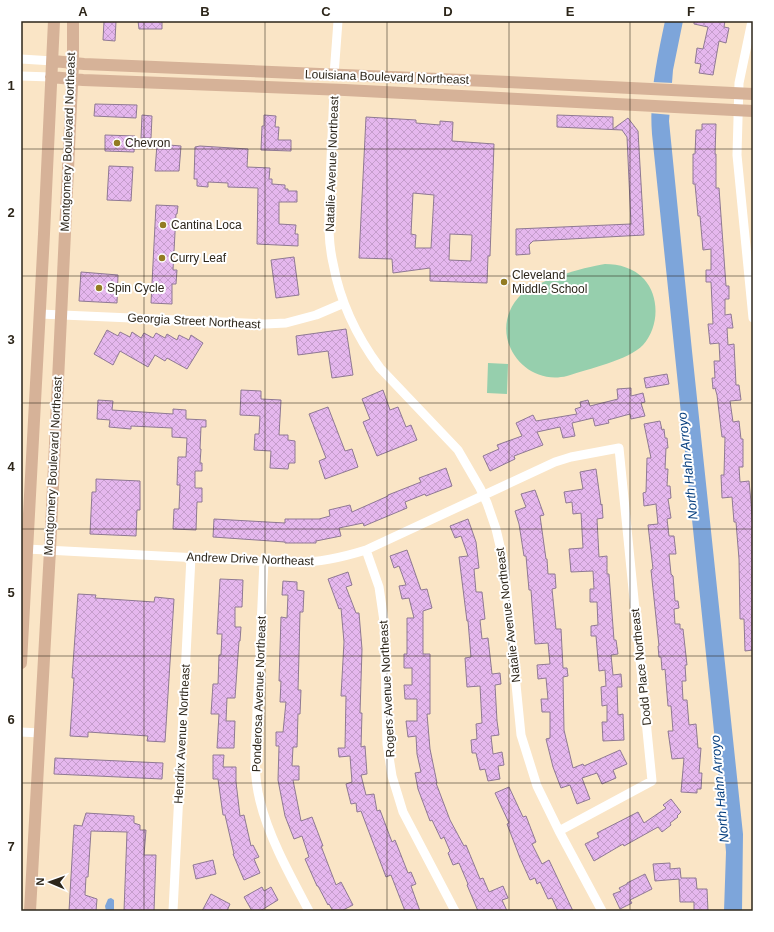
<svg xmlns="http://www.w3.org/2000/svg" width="774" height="932" viewBox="0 0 774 932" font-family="Arial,sans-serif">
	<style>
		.green { fill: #96cfad }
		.water { fill: #7da5da }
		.pier { fill: #fae5c6 }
		.building { fill: url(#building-cross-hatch); stroke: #8f7993; fill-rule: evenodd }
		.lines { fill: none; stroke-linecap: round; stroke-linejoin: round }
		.minor { stroke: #fff; stroke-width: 9 }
		.major { stroke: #d6b298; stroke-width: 12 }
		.grid { fill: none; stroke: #2d261a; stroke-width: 1; stroke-opacity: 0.55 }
		.poi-dot { fill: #937c23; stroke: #fff; stroke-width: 1.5 }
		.labels { text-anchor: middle; stroke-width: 4; stroke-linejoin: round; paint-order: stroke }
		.street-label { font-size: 12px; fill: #2d261a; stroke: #fff }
		.poi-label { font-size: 12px; fill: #2d261a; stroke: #fff; text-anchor: start }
		.water-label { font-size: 13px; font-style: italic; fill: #063e7e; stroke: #fff }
		.neatline { fill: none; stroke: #2d261a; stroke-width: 1.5 }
		.grid-label { font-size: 13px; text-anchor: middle; font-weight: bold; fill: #2d261a }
	</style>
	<defs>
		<pattern id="building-cross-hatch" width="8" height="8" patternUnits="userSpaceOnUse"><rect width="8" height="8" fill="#e5b7ee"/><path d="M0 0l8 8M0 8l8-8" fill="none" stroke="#c59dcc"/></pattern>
	</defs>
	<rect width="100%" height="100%" fill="#fae5c6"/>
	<!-- green -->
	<path class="green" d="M605,264C619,264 634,268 644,279C660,297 659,327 643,345C629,360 588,369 567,376C522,387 487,334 518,298C531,282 584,267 605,264Z
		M488,363L508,364L507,394L487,393Z"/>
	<!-- water -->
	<path class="water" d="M665,21H683L673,70L669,121L692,351L743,834L742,911H724L726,852L723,818L652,134C649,95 657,59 665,21Z
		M111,898L114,900V911H106L105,906L108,899Z"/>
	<!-- pier -->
	<path class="pier" d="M651,82L674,83L672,115L649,113Z"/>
	<!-- building -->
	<path class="building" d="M104,21H116L115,41L103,40Z
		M138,21H162V29H139Z
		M694,21H725L724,27L729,28L726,43L719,41L713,75L699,73L701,64L695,63L697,48L703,49L708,27L694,24Z
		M95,104L137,105L136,118L94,116Z
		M142,115L152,116L151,138H141Z
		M264,115L276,116L275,127H279L278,140H291V151L261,150L262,126H264Z
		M557,115L613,117V129L628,118L638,131L644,235L533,241L529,245L530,254L516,255V229L631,224L627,137L622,130L557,127Z
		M366,117L416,120V123L440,125V121L453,122L452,141L494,144L490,256H488L487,283L430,281V268L393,273L392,259L359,258ZM413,193L434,195L431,248H415L416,235L411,234ZM450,234L472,235L471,261L449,260Z
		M702,124H716L715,154H716V188H719L726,286H729V299H725V315L731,314L733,328H727L728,345L734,344L736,385H739L741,400L730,401L733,422L739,421L741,439H743V467H739L740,482L749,481L751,502L753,529V650L745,651L744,619H740L739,559L736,522H734L732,497L722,498L721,475H724L725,437H722L717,395L715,388L713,389L712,378H715L714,361H720L719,343L710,344L708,324H713L711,282H706V270H711V249L703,250L700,216H698L695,184H693V154H695L696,130H702Z
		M105,135L135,136L134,152L105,151Z
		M157,144L181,146L179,171H155Z
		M200,146L248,149L247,167L270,168L269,179H272V184L285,185V189H288V191H297V202H279V224L296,225L295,234H298V246L257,244L258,188L228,187V183L208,182V187L197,186V179H194L195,147Z
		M109,166L133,167L131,201L107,200Z
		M156,205L178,206L177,214H176L173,270H177L176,284H172V304L151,303Z
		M294,257L299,295L276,298L271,260Z
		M81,272L118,275L117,303L79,301Z
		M346,329L353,375L332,378L328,351L298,355L296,336Z
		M107,330L118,336L120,332L130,337L132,332L141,338L144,333L153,338L156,333L165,338L167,334L177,340L179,335L189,340L191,335L203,343L187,369L167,358L165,361L155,355L148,367L120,351L113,365L94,354Z
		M667,374L669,384L646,388L644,378Z
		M631,388V396L643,393L645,402L641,403L645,416L631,419L630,414L608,420L609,423L595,426L593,418L572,423L575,436L563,438L560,427L537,432L543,445L514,456L515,459L490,471L483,456L499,449L497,445L522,436L516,423L533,415L536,421L577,414L575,409L581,407L580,402L588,400L590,406L618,399L617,389Z
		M241,390L261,391V399L281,400L279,435H288V440L295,441V463H289L288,469L270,468L271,451L254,450L255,434H259L260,416L240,415Z
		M383,390L390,410L398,407L406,427L411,425L417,440L377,456L363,422L370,419L362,399Z
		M98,400L113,401L112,410L173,414V409L186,410V419L206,420V427H201L200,449H201L200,463H202V471H195V488H202V502H197L196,530L173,529L174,509H179L180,485H177L178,457H186L187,438L172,437V428L131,426V429L109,427L110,420L97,419Z
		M328,407L345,451L352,449L358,467L325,479L319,461L326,458L309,414Z
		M660,421L662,430L664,429L665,438H667L668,448H666L665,469H668L667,486H670L671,498L668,499L671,518L667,519L669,536H674L676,554H669L671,574L673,576L675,601H678L679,608L674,609L675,624H680V629H683L687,665H685L686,681H682L683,700H687L689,725L696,724L698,748H701L699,773H702L701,789H697V793L681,792L684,758L672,759L668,731H673L671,706H668L665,669L662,670L661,657H659L658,646H659L651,570L653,569L648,525L658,524L656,504L644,506L643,493L646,492L647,458H651L644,424Z
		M446,468L452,486L426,496L425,494L405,502L407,508L364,526L363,523L339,528L341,536L316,541V543H285V542L213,537L214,519L285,523V519H319L330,516L329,510L350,505L352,512L388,496V495L421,482L419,478Z
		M596,469L601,505L602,504L603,518L597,519L599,557L607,556V574H609L614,640H616L618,654L611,655L613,675L621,674L622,687H617L618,715L623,714L624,740L603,741L602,722H607V705L602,706L601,687L606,686L605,670L599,671L596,636H591V626L598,625L597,602H590V589H594L593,571L571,572L569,549L583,548L581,513L573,514L572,502L566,503L564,492L583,489L580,472Z
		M96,479L140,481V510H137L136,536L90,534L92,492H96Z
		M535,490L544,515L540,516L546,559H547L548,574H555L556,588L552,589L556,629H561L563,668H567L568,676L563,677L564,730L573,768L583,764L584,766L620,750L627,764L613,770L616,778L602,784L597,773L582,778L590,799L577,804L570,785L561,788L553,767L546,739L550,738V712H542L541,699H548L546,678L538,679L537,665L550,664L548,643L535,644L531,590H529L526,556H524L519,524L515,511L526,507L521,494Z
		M468,519L476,542L479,568L474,569L476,592H482L485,619L480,620L482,639L488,638L492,674L500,673L501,684L495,685L497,721L499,735L491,736L493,754L502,752L504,765L498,766L500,779L488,781L485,769L480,770L476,753H472L471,740L477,739L476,724L482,723L480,686L467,687L465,658L471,657L468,621H467L459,557L468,556L461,536L455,538L450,526Z
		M407,550L421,590L427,589L432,608L423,611V654H430V714H427L430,749L437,783H436L450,820L464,846L466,845L480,879L483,878L489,892L503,886L508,898L502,900L507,911H478L467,885L468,884L459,863L453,865L448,853L450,851L444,837L441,839L432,820L430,821L418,789L415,773L421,772L417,754L416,736L408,737L406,721H417V699H405L404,685H412V668H404V654H407V618H414L409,598L402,599L399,586L406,585L399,566L394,568L390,556Z
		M348,572L352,585L346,587L356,613H359L362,649L360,713H362L361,747L365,746L367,774L361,775L366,795L374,794L377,811L380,810L392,842L395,840L408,873L411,872L416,884L411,886L420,911H405L391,875L386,877L361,811L357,812L356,803L351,804L346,784L352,782L350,756L339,757L338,748H345L346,696H341L344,642L341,608L339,609L328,579Z
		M220,579L243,580L242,607H235V627H241L240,641H239L235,698H227L226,721H235L234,748H217L219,714H211L213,684H218L219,655H221L222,634H217Z
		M283,581L297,582V590L304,591L303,612H300L299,654L298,690H301L300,714H298L297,747H293L292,766H299V780H293L301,821L312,817L323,846H321L336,885L341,882L353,905L341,911H333L329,904L328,905L318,886H317L305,859L309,857L302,836L294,839L285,816L278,780L279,746H276V732H283L286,702H280L281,681H279L281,617L287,618L288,595H282Z
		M78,594L96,595L95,598L154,602L155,597L174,599L165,742L147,741L148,736L88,732V737L70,736L74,678H72Z
		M213,755H224L223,767H236V782L240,816L244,815L251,846L253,845L259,857L254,859L260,873L244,880L233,854H234L225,815H223L218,779H213Z
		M55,758L163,763L162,779L54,774Z
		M509,787L523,817L526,816L536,842L532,844L542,864L549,860L573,911H558L552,898L548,899L540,882L537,884L535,878L530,880L520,858L507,824L509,823L495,793Z
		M671,799L681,812L677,816L678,817L670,823L671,825L662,832L658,827L624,846L623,844L594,861L585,844L599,837L597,833L638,812L644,823L666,808L663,805Z
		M86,813L134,816V823L140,825V830H146L144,855H156L154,911H124L127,832L91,831L88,877H86L85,895L97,899L96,911H69L74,825L82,826Z
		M213,860L216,874L196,879L193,865Z
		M670,863V869L680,868L681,878H696L697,889H707L708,911H694V902H680L679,879L655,881L653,864Z
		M645,874L652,889L630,900L632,903L620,909L613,894L621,891L619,888L627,884V883Z
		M262,887L264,891L271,887L278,900L260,911H252L244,897Z
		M211,894L230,904L227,911H202Z"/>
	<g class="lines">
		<!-- minor -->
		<path class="minor" d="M752,21L739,83L737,155L753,318
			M21,59L53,61
			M334,75L338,21
			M21,76L51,77
			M334,89C333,121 331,152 330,184C329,210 327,237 333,263C340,302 357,337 380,368L458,450L480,488L487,503L496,529L504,563L521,735L537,786L559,831L602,911
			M40,314L265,324L286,323L316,315L344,303
			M27,549L292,563C320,562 340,558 366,550L555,462L571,457L619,448L652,781L559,831
			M366,550L379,587L384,621L387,744L392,776L403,812L455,911
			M264,561L255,755C255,770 256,786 260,801C269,838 291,877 309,911
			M21,732L40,733
			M173,911L191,557"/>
		<!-- major -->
		<path class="major" d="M53,61L84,64L487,81L753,94
			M51,77L83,80L345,90L753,111
			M21,663L44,234L54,21
			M30,911L50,550L73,63V21"/>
	</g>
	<!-- grid -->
	<path class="grid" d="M144,21V911M265,21V911M387,21V911M509,21V911M630,21V911M21,149H753M21,276H753M21,403H753M21,529H753M21,656H753M21,783H753"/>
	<!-- markers -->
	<g class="poi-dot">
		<circle cx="117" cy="143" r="4"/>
		<circle cx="163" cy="225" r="4"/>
		<circle cx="162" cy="258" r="4"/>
		<circle cx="504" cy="282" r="4"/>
		<circle cx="99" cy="288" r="4"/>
	</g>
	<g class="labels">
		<!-- street labels -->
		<g class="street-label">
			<text transform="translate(387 77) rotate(2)" y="4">Louisiana Boulevard Northeast</text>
			<text transform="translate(68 142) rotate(-88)" y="4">Montgomery Boulevard Northeast</text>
			<text transform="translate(332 164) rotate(-88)" y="4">Natalie Avenue Northeast</text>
			<text transform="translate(194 321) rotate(3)" y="4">Georgia Street Northeast</text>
			<text transform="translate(53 466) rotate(-87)" y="4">Montgomery Boulevard Northeast</text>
			<text transform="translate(250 559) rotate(2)" y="4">Andrew Drive Northeast</text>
			<text transform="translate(508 615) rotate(-97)" y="4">Natalie Avenue Northeast</text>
			<text transform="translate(641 667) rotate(-96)" y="4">Dodd Place Northeast</text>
			<text transform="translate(387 689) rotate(-93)" y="4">Rogers Avenue Northeast</text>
			<text transform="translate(259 694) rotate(-88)" y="4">Ponderosa Avenue Northeast</text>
			<text transform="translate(182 734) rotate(-87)" y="4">Hendrix Avenue Northeast</text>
		</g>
		<!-- poi labels -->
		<g class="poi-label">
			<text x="125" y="147">Chevron</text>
			<text x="171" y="229">Cantina Loca</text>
			<text x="170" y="262">Curry Leaf</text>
			<text x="512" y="279">Cleveland<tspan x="512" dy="14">Middle School</tspan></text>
			<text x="107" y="292">Spin Cycle</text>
		</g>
		<!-- water labels -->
		<g class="water-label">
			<text transform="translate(687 466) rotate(-96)" y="5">North Hahn Arroyo</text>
			<text transform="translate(719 789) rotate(-95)" y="5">North Hahn Arroyo</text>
		</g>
	</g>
	<!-- border -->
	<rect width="774" height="932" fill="none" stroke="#ffffff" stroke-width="44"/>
	<!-- north arrow -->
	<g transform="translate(50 882) rotate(272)" stroke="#ffffff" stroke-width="3" paint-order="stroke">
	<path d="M0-3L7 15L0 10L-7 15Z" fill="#2d261a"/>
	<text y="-6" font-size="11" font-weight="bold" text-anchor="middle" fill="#2d261a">N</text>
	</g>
	<rect x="22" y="22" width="730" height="888" class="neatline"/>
	<g class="grid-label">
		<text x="83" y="16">A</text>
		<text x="205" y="16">B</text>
		<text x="326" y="16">C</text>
		<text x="448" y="16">D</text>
		<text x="570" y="16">E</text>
		<text x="691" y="16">F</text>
		<text x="11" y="90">1</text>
		<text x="11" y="217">2</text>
		<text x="11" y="344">3</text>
		<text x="11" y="471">4</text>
		<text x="11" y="597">5</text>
		<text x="11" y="724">6</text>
		<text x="11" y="851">7</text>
	</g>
</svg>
